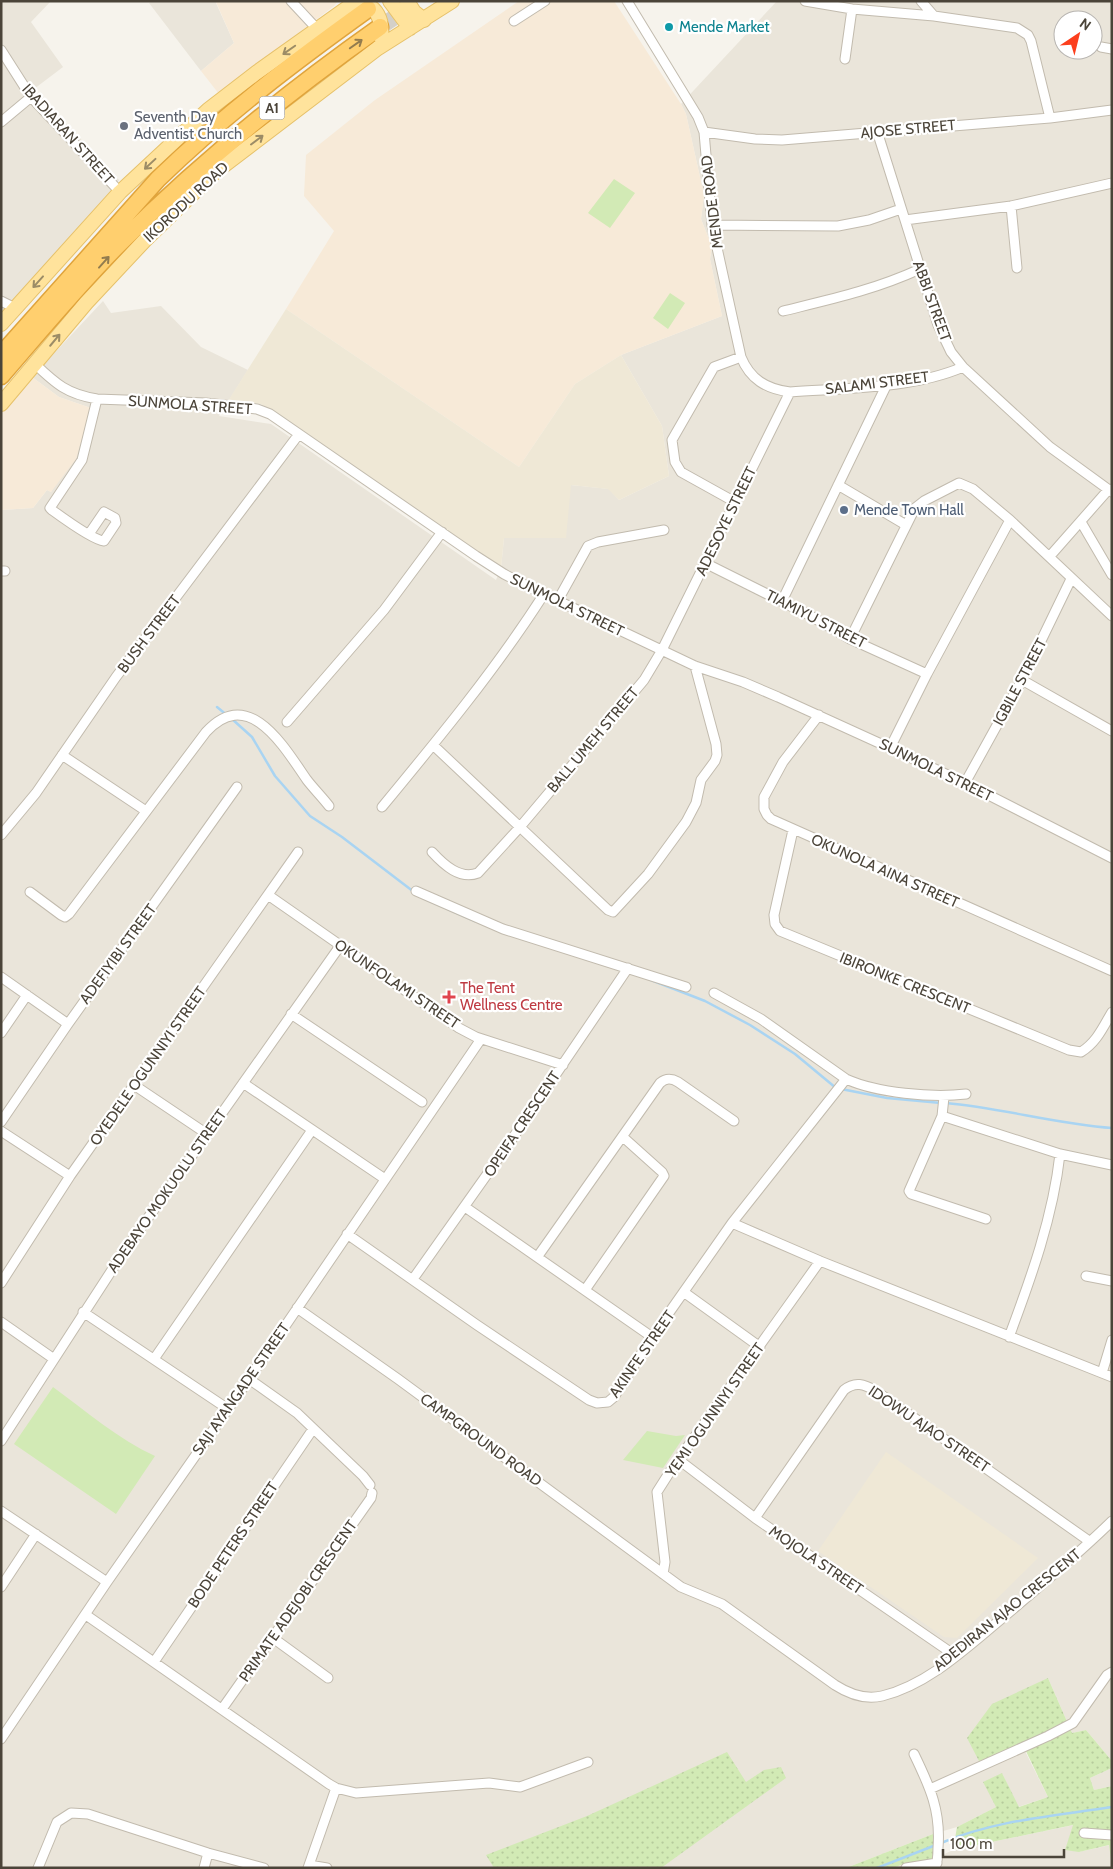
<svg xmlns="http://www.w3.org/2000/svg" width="1113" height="1869" viewBox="0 0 1113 1869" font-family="Cabin,sans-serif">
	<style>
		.residential { fill: #eae5da; fill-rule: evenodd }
		.commercial { fill: #f7ead8 }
		.education { fill: #efe8d6 }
		.grass { fill: url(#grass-dots) }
		.green { fill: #d2eab5 }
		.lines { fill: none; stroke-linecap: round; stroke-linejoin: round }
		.stream { stroke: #a9d4f2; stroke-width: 2.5 }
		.motorway-tunnel { stroke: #d4d0c8; stroke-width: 16; stroke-dasharray: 16 8; stroke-linecap: butt }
		.minor-casing { stroke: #c2bbae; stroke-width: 11 }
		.primary-casing { stroke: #e6c16a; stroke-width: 16 }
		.motorway-casing { stroke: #e0a43c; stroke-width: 19 }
		.minor { stroke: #fff; stroke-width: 9 }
		.primary { stroke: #ffe39c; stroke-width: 14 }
		.motorway { stroke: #ffcf6e; stroke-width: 16 }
		.oneway { stroke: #937c4e }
		.oneway2 { stroke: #9c8c66 }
		.culture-dot { fill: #0f9aa8; stroke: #fff; stroke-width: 2 }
		.worship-dot { fill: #6b7280; stroke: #fff; stroke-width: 2 }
		.service-dot { fill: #5c6f8a; stroke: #fff; stroke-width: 2 }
		.health-dot { fill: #e0444e; stroke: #fff; stroke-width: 2 }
		.labels { text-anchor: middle; stroke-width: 4.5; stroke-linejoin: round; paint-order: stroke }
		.shield { fill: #fff; stroke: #817c74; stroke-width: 1 }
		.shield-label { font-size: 14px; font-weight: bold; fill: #4b4439 }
		.culture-label { font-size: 15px; fill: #0d838f; stroke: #fff; text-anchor: start }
		.worship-label { font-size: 15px; fill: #5b616d; stroke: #fff; text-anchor: start }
		.street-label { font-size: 15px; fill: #4b4439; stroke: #fff }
		.service-label { font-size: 15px; fill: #4e5e75; stroke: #fff; text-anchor: start }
		.health-label { font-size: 15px; fill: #be3a42; stroke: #fff; text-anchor: start }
	</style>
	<defs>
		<pattern id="grass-dots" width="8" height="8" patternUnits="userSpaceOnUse" patternTransform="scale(1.25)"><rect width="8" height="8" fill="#d2eab5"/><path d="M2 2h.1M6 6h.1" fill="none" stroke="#b6ca9c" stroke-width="1.8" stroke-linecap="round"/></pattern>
	</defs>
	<rect width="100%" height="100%" fill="#f6f3ec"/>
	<!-- residential -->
	<path class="residential" d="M1,1H51L31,22L63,67L34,89L119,180L108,199L72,235L1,315Z
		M152,1H218L216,3L234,43L201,71L149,3Z
		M777,1H1112V1761L1086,1730L1072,1733L1048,1678L1023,1747L1048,1797L1018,1807L1002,1773L996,1807L957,1827L933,1834L846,1868H1V510L33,508L47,490L51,492L91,408L59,397L32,377L103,301L111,313L161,306L201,347L248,370L219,416L271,424L496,580L501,568L504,538L571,485L609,489L619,500L669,476L662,426L621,355L722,316L710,259L712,247L701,219L704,195L686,114L681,104ZM1063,20H1093V50H1063Z
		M1112,1768V1786L1094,1790L1090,1778Z
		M1074,1825L1079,1852L1110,1845L1112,1868H893L901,1865L932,1860L953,1850Z"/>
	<!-- commercial -->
	<path class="commercial" d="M218,1H338L334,6L219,94L201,71L234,43L216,2Z
		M519,1H614L681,104L686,114L704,195L701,219L712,247L710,259L722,316L621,355L575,384L519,467L286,309L334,231L304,196L306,155L375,100Z
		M32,377L59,397L91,408L76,459L51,492L47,490L33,508L1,510V413Z"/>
	<!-- education -->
	<path class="education" d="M286,309L519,467L575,384L621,355L662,426L669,476L619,500L608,489L571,485L566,538H504L501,568L261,404L228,401Z
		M886,1452L1038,1558L957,1638L944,1637L818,1551Z"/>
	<!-- grass -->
	<path class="grass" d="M1048,1678L1072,1733L1086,1730L1112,1761V1768L1090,1778L1094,1790L1112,1786V1866L1109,1845L1079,1852L1065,1850L1073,1825L953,1850L957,1827L996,1807L983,1782L1002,1773L1019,1807L1048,1797L1024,1747L979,1761L967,1738L992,1704Z
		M727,1752L746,1782L764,1770L781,1767L786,1778L661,1868H494L486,1855L587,1816Z
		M933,1834L936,1842L932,1860L901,1865L893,1868H846Z"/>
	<!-- green -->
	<path class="green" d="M614,179L635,193L610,228L588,213Z
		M670,293L685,303L668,329L653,318Z
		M53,1387C86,1411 118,1439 155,1456L116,1514L14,1444Z
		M647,1431L676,1436L685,1435L663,1468L623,1460Z"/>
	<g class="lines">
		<!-- stream -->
		<path class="stream" d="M217,707L228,716
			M232,719L252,737L275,776L310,816L342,837L414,892
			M423,898L475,921
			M651,980L705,1001L750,1025L795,1054L836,1088L887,1098L941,1103
			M946,1103C1002,1108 1056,1124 1112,1128
			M941,1843C995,1820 1054,1816 1112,1807
			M877,1868L936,1845"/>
		<!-- motorway-tunnel -->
		<path class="motorway-tunnel" d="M380,27L419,1"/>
		<!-- minor casing -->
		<g class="minor-casing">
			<path id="minor" d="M291,1L318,30
				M627,1L698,117L704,132L712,225L741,357C750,379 766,389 790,392C845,388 912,389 963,367
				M805,1L852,9L934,16L1017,28L1028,35L1031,41L1050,118
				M921,1L934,16
				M514,21L545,1
				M1101,47L1112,49
				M1,50L31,97L120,192
				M845,59L852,9
				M1,122L31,97
				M877,131L938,325L951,352L963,367L1050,447L1112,492
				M704,132L755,139L782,140L1050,118L1112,110
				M1011,206L1017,268
				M905,220L1011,206L1112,183
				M712,225L838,226L869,220L901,209
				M1,301L15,308
				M783,311C832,299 874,290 920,269
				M35,364C56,384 67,394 97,399L206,403L257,409L270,414L476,556L504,574L527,586L695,666L743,682L778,697L890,748L965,783L1112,858
				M838,485L906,525
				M735,502L681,472L675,462L672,440L714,367L741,357
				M1081,522L1112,575
				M89,534L104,512L115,518L116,523L104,541C93,540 63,518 52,510L50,508L82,460L97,399
				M1050,556L1109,489
				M705,563L809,615L850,639L927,674
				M1,571H5
				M558,600L588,546L598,542L664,530
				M782,601L887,384
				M850,639L915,508L924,501L959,483L973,489L1010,520L1112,616
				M1022,680L1112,731
				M819,715L783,762L764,797V809L767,815L771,819L1112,971
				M287,722L384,610L442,532
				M433,745L608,910L613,912L648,874L686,822L696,803L701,780L715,761L717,755L716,744L695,666
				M890,748L927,674L1010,520
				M62,755L146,811
				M965,783L1022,680L1071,579
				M382,807C439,738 496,669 544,594
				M793,830L774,915L775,924L780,931L1069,1050L1081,1052C1097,1042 1103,1027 1112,1012
				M1,835L36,793L116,677L299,434
				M432,852C444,865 460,880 478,873L520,827L644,680L662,650L790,392
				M416,891L503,929L686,987
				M30,892L61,915L65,917L69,914L206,732C249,685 284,747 307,780C314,789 322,797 329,806
				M268,895L459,1028L476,1037L563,1065
				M1,977L68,1024
				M714,993L761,1019L846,1079C877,1093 932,1098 966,1094
				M291,1014L422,1102
				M1,1033L27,995
				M243,1083L385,1179
				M134,1085L207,1134
				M944,1097L942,1116L1060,1154L1112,1165
				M942,1116L909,1191L911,1194L986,1219
				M1,1122L68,1024L237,787
				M1,1131L70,1176
				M465,1207L652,1337
				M732,1223L820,1261L1112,1377
				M347,1234L477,1325L589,1400L597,1403L608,1402L614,1397L652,1337L732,1223L846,1079
				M538,1256L660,1083C666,1078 671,1078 678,1082L734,1121
				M1086,1276L1112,1281
				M413,1279L510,1142L628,968
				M1,1283L70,1176L298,852
				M585,1290L664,1176L662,1172L623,1137
				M685,1293L760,1347
				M297,1308L398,1379L681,1587L722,1604L835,1685C849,1694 865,1700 882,1696C927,1685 965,1649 1000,1620C1038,1588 1076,1556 1112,1521
				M83,1312L228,1409
				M1,1322L54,1359
				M1009,1337C1031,1278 1053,1217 1060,1154
				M154,1359L312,1130
				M1102,1373L1112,1340
				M249,1379L297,1413L363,1476L370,1485
				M1,1441L121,1256L340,946
				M679,1460L755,1518L956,1656
				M1,1511L107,1582
				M755,1518L844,1390C855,1381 864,1384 876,1391L1089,1541
				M663,1574L665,1562L657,1492L671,1470L820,1261
				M1,1587L36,1534
				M86,1615L329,1784L336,1788L356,1793L489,1783L520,1787L588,1762
				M273,1638L328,1678
				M154,1662L313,1429
				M222,1709L371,1498L372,1493
				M1,1739L107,1582L249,1379L481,1039
				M914,1754C930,1787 941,1811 938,1848C938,1855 938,1861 935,1868
				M930,1789L1048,1736L1073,1723L1107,1675L1112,1672
				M1084,1833L1112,1835
				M309,1865L327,1868
				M38,1868L57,1822L71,1813L88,1814L208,1853L264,1868
				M204,1868L208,1853
				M308,1868L336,1788
				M906,1868L937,1863"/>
		</g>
		<!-- primary casing -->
		<g class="primary-casing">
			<path id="primary" d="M390,1L410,28
				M407,1L414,12L424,20
				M359,5C377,3 383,22 381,37
				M1,324L120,192L208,110L256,73L357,1
				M1,404L86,303L145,240L214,173L378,48L452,1"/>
		</g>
		<!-- motorway casing -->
		<g class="motorway-casing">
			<path id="motorway" d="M1,355L158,179C223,116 294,62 368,9
				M1,376C40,331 78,285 120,243C200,163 288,92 380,27"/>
		</g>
		<!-- minor -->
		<use href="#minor" class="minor"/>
		<!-- primary -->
		<use href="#primary" class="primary"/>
		<!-- motorway -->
		<use href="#motorway" class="motorway"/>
	</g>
	<!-- one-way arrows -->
	<defs><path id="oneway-shaft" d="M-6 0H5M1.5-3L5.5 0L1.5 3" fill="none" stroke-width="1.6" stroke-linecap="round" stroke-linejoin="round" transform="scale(1.25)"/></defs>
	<g class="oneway">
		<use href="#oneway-shaft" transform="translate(356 44) rotate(-35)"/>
		<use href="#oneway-shaft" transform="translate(104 262) rotate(-48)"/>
	</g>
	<g class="oneway2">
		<use href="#oneway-shaft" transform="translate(289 50) rotate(145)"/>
		<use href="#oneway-shaft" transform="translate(257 140) rotate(-37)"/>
		<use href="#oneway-shaft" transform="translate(150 164) rotate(137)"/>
		<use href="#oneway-shaft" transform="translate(38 282) rotate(132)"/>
		<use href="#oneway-shaft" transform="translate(55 340) rotate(-50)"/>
	</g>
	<!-- markers -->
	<circle class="culture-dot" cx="669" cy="27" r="5"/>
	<circle class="worship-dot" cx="124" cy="126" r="5"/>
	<circle class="service-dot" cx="844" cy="510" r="5"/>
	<path class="health-dot" d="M446.5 989.5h5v5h5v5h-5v5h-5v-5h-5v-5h5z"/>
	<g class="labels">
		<!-- shield labels -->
		<rect class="shield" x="259.5" y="96.5" width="25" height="23" rx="4"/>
		<g class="shield-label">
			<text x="272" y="113">A1</text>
		</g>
		<!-- culture labels -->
		<g class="culture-label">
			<text x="679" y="32">Mende Market</text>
		</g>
		<!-- worship labels -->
		<g class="worship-label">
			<text x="134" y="122">Seventh Day<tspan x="134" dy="17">Adventist Church</tspan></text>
		</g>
		<!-- street labels -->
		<g class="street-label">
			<text transform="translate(908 129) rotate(-5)" y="5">AJOSE STREET</text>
			<text transform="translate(68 134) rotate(48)" y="5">IBADIARAN STREET</text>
			<text transform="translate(186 202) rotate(-43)" y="5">IKORODU ROAD</text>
			<text transform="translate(712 202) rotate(-97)" y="5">MENDE ROAD</text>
			<text transform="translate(932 301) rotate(70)" y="5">ABBI STREET</text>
			<text transform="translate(877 383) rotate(-7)" y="5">SALAMI STREET</text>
			<text transform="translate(190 405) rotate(4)" y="5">SUNMOLA STREET</text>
			<text transform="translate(726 521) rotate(-64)" y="5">ADESOYE STREET</text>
			<text transform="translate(567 605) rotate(26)" y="5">SUNMOLA STREET</text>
			<text transform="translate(816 619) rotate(27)" y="5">TIAMIYU STREET</text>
			<text transform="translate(149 634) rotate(-53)" y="5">BUSH STREET</text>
			<text transform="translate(1020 682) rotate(-62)" y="5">IGBILE STREET</text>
			<text transform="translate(593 740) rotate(-50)" y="5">BALL UMEH STREET</text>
			<text transform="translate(936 770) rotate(26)" y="5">SUNMOLA STREET</text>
			<text transform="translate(885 871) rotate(24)" y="5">OKUNOLA AINA STREET</text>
			<text transform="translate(118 954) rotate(-54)" y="5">ADEFIYIBI STREET</text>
			<text transform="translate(905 983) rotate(22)" y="5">IBIRONKE CRESCENT</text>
			<text transform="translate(397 984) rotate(34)" y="5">OKUNFOLAMI STREET</text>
			<text transform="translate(148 1066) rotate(-55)" y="5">OYEDELE OGUNNIYI STREET</text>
			<text transform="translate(522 1124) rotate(-56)" y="5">OPEIFA CRESCENT</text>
			<text transform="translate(167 1191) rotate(-55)" y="5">ADEBAYO MOKUOLU STREET</text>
			<text transform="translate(642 1354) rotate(-55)" y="5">AKINFE STREET</text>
			<text transform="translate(241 1389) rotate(-55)" y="5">SAJI AYANGADE STREET</text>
			<text transform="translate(715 1410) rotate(-55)" y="5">YEMI OGUNNIYI STREET</text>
			<text transform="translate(929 1429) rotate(34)" y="5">IDOWU AJAO STREET</text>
			<text transform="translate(481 1440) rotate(36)" y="5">CAMPGROUND ROAD</text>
			<text transform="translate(233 1545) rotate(-56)" y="5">BODE PETERS STREET</text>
			<text transform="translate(816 1560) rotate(34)" y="5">MOJOLA STREET</text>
			<text transform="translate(298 1601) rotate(-55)" y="5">PRIMATE ADEJOBI CRESCENT</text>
			<text transform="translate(1007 1610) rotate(-39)" y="5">ADEDIRAN AJAO CRESCENT</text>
		</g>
		<!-- service labels -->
		<g class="service-label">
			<text x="854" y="515">Mende Town Hall</text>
		</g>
		<!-- health labels -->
		<g class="health-label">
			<text x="460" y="993">The Tent<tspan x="460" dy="17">Wellness Centre</tspan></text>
		</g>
	</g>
	<!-- border -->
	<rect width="1113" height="1869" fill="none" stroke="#4b4439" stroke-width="5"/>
	<!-- north arrow -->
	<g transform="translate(1078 35) rotate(35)"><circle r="24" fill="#ffffff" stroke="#b7b4b0"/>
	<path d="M0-4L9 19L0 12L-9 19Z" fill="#fc3f1d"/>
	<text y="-8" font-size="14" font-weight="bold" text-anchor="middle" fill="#4b4439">N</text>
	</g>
	<!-- scale -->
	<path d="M943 1849v8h121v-8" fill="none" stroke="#4b4439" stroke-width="2.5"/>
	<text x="950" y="1849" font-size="15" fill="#4b4439" stroke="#ffffff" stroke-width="4" paint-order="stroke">100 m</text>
</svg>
